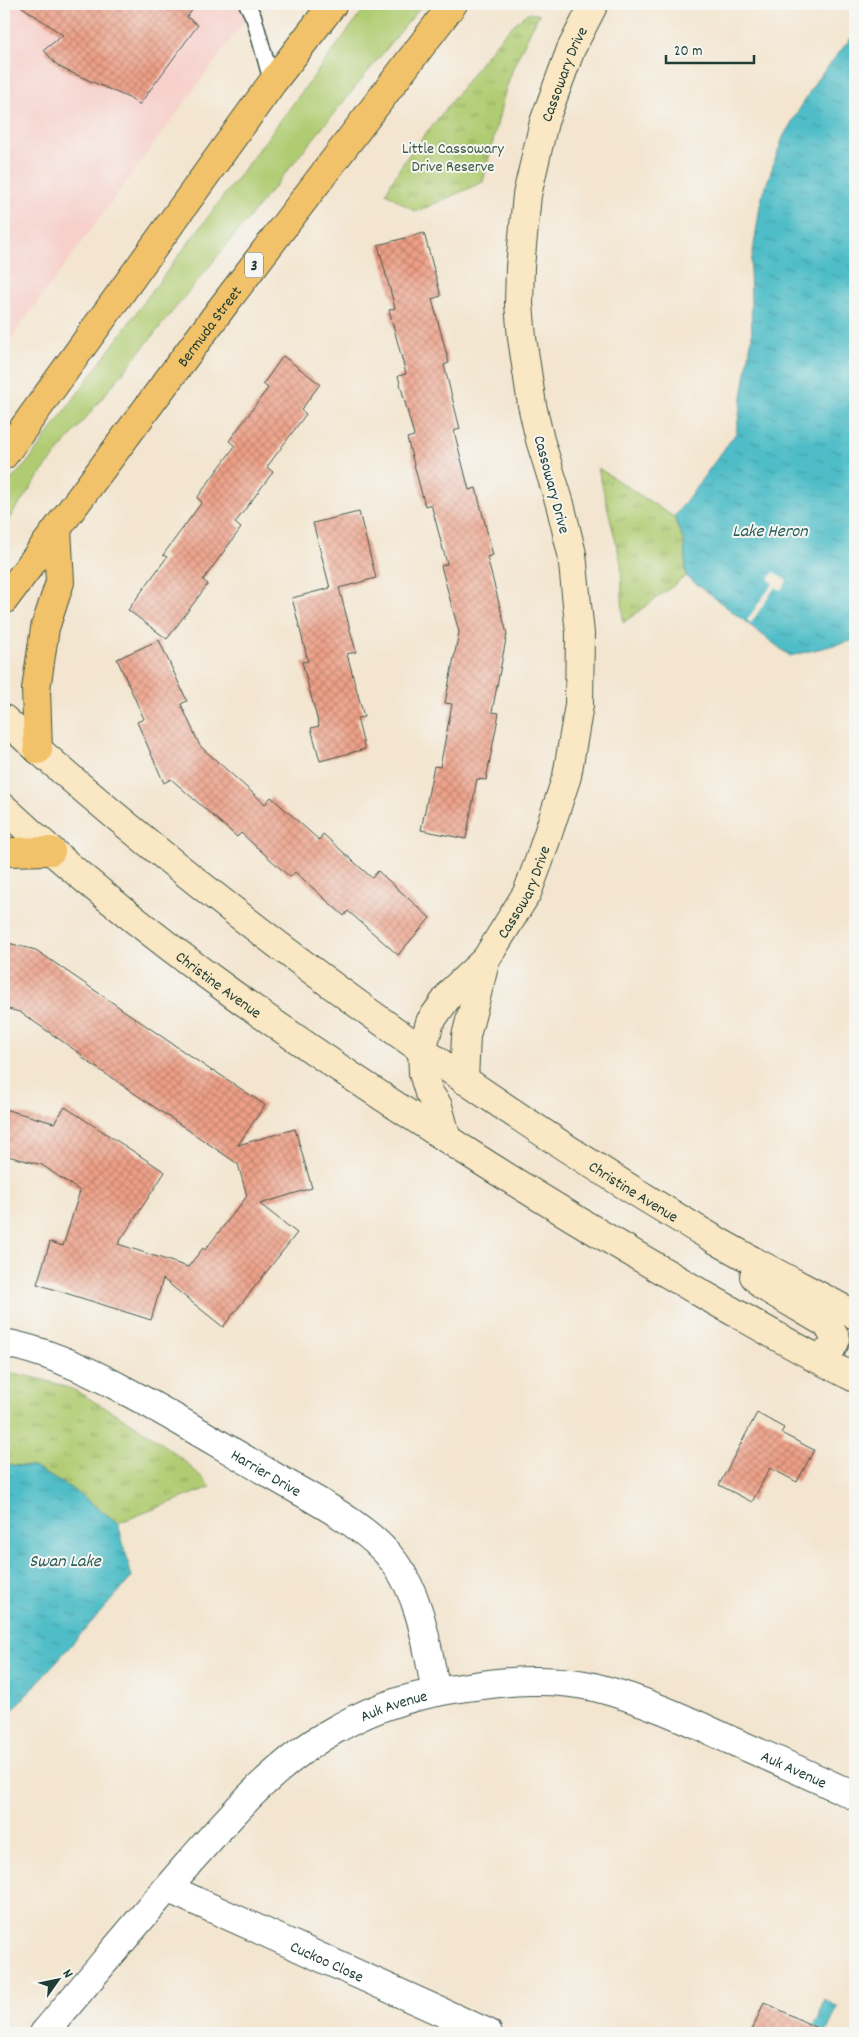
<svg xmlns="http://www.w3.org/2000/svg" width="859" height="2037" viewBox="0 0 859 2037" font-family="Dekko,sans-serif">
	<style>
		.built { fill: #f7d0cb }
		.grass { fill: #b0cc72; stroke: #688453 }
		.park { fill: url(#park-tufts); stroke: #688453 }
		.water { fill: url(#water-ripples); stroke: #377d7e }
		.pier { fill: #f3e5cf }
		.building { fill: url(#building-cross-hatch) }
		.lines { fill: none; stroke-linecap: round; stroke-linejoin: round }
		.lane-casing { stroke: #3f564b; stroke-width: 18 }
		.street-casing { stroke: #3f564b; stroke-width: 30 }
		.secondary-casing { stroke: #3f564b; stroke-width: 30 }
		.primary-casing { stroke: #3f564b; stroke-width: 30 }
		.lane { stroke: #fff; stroke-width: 15 }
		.street { stroke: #fff; stroke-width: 28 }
		.secondary { stroke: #fae7c3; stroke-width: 28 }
		.primary { stroke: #f2c26a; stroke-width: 28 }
		.labels { text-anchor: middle; stroke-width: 4; stroke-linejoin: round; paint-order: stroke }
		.shield { fill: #f6f6f2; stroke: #60746d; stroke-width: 1 }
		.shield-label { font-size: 15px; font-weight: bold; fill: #1f3d34 }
		.street-label { font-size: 16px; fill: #1f3d34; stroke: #f6f6f2 }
		.park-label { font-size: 16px; fill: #3c5a40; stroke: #f6f6f2 }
		.water-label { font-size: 18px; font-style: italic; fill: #2b5d59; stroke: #f6f6f2 }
	</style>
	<defs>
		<pattern id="park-tufts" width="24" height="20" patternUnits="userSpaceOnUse" patternTransform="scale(1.25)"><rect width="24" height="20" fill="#b0cc72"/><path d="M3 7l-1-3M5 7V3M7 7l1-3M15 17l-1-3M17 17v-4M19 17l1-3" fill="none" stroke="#8fa75e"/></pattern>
		<pattern id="water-ripples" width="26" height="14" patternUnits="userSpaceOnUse" patternTransform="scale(1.25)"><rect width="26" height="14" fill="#4fbdc7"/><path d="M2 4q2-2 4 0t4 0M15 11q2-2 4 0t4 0" fill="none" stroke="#419ba2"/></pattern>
		<pattern id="building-cross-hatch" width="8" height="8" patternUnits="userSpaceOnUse" patternTransform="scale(1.25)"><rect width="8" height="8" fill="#ee9f86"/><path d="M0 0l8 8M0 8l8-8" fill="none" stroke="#c0836e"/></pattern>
	</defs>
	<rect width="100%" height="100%" fill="#f6f6f2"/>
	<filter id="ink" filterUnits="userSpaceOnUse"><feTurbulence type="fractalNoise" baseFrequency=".02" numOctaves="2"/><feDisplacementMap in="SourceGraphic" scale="10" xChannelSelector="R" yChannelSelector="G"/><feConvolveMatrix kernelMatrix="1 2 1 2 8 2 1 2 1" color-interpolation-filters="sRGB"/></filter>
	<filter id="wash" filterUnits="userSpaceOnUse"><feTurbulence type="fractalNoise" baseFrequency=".0096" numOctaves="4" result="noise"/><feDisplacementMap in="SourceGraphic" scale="20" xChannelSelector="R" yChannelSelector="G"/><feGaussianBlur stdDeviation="1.12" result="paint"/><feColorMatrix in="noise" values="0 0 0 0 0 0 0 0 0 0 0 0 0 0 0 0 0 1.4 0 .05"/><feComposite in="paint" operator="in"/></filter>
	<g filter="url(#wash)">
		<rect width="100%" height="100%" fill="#f3e5cf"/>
		<!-- built -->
		<path class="built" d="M4,4H257L4,348Z"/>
		<!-- grass -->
		<path class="grass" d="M368,4H423L41,473L4,526V487L27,463L147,298Z"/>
		<!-- park -->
		<path class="park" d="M527,13L539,14L514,65L505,92L483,182L416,212L386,193C401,160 426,134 448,106C473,74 495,38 527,13Z
			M598,468L674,517L684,542L686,576L623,623L621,563Z
			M4,1371C27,1376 52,1381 74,1390C84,1395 94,1402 104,1407C143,1429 181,1454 211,1487L118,1523L69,1487L33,1467L4,1464Z"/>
		<!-- water -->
		<path class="water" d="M855,33V640L790,656L686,576L684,542L674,517L736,433L752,336L750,271L761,200L783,137L816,81Z
			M4,1464L33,1467L69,1487L118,1523L132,1577L4,1720Z
			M824,1999L838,2007L826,2033H806C809,2027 815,2026 818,2020C821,2014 821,2006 824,1999Z"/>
		<!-- pier -->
		<path class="pier" d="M774,572L787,581L781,590L775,587L751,623L747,620L773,583L768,579Z"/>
		<g id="blocks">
			<!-- building -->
			<path class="building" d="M18,4H197L187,17L198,25L139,105L129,98L61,68L54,62L44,50L63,35Z
				M424,233L441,296L432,299L449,363L444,365L460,429L454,431L469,490L476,488L493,555L487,557L507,634L492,712L499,713L486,780L477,779L466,839L421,830L434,766L440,767L452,704L445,703L459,632L441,566L447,564L431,504L425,506L407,438L414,436L398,376L406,374L389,310L395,308L378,245Z
				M283,356L320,384L301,410L306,414L267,467L273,472L235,523L241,528L203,580L208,584L167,639L128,610L167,557L163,555L202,502L197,498L235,446L229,441L268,388L263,384Z
				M359,512L376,578L339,588L356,652L347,654L364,717L357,718L365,749L320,761L311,728L319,726L302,662L308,661L292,598L330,588L313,523Z
				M159,640L187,701L181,704L200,746L265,804L271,797L319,840L323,834L372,878L378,871L430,918L398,955L348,911L344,916L295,872L290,877L241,833L237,837L171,779L164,783L137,722L144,719L117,659Z
				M4,942L36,950L212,1071L213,1070L265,1105L238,1145L295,1129L312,1188L260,1204L297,1233L223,1327L163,1279L151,1320L37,1284L50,1242L63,1246L80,1191L42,1165L4,1155V1109L54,1123L65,1107L165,1172L118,1244L188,1267L203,1248L205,1250L247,1196L238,1164L81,1057L82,1055L20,1012L4,1008Z
				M757,1413L784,1428L781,1433L814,1450L797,1482L770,1468L752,1502L719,1485Z
				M764,2002L827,2033H751Z"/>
		</g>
	</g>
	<g filter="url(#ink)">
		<use href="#blocks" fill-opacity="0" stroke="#3f564b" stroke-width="1"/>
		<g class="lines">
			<!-- lane casing -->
			<g class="lane-casing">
				<path id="lane" d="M247,4L254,18L272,83"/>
			</g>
			<!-- street casing -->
			<g class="street-casing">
				<g id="street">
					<path id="s1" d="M4,1343C47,1351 88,1370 126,1391C175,1417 222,1446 270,1474C310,1498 367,1524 395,1563C422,1599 427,1649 436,1692"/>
					<path id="s2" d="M167,1888L488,2033"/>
					<path id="s3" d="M44,2033C92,1977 138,1921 187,1865C232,1814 277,1761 338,1728C380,1704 419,1694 467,1687C508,1681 553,1677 594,1687C642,1699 686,1719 730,1740C772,1758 814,1777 855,1796"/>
				</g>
			</g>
			<!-- secondary casing -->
			<g class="secondary-casing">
				<g id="secondary">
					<path id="s4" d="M4,719C107,813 217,900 329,983C455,1076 585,1164 721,1243C765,1268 811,1291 855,1315"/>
					<path id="s5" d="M4,808C147,941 308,1050 472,1155C550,1205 630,1252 711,1299C759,1326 806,1354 855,1378"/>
					<path d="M464,1080L466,1036L486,959"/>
					<path id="s6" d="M447,1139L438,1106L429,1093L423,1073L422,1050L430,1022L452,991L486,959L527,893L539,861L567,776L579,705L580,634L572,554L560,504L540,440L532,405L522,338L519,304L520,267L527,195L544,122L571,49L594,4"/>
					<path d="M754,1276L763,1286L827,1324L836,1339C832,1352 826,1354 813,1357"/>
				</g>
			</g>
			<!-- primary casing -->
			<g class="primary-casing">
				<g id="primary">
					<path d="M4,455L272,83L333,4"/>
					<path id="s7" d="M4,600L220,310L453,4"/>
					<path d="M38,750L36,689L45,628L60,582L57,529"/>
					<path d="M4,850L7,852L51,851"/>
				</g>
			</g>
			<!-- lane -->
			<use href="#lane" class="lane"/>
			<!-- street -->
			<use href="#street" class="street"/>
			<!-- secondary -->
			<use href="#secondary" class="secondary"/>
			<!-- primary -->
			<use href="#primary" class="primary"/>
		</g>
	</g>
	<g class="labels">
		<!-- shield labels -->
		<rect class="shield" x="245" y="252.5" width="18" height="25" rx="4"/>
		<g class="shield-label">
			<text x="254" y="270">3</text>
		</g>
		<!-- street labels -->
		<g class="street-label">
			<text dy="6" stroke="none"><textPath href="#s6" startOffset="1125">Cassowary Drive</textPath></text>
			<text dy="6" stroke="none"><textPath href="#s7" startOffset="342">Bermuda Street</textPath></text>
			<text transform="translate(553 484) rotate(75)" y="6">Cassowary Drive</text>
			<text dy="6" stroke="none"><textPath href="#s6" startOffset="285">Cassowary Drive</textPath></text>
			<text dy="6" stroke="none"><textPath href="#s5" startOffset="278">Christine Avenue</textPath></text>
			<text dy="6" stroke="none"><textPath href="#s4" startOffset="788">Christine Avenue</textPath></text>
			<text dy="6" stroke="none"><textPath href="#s1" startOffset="294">Harrier Drive</textPath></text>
			<text dy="6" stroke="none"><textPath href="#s3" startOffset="486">Auk Avenue</textPath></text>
			<text dy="6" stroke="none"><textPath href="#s3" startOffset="906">Auk Avenue</textPath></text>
			<text dy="6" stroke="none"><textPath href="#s2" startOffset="176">Cuckoo Close</textPath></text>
		</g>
		<!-- park labels -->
		<g class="park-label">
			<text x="453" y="153">Little Cassowary<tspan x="453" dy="18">Drive Reserve</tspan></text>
		</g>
		<!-- water labels -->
		<g class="water-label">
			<text x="770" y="536">Lake Heron</text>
			<text x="65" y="1566">Swan Lake</text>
		</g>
	</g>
	<!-- margin -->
	<rect width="859" height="2037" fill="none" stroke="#f6f6f2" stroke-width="20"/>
	<!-- north arrow -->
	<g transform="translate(58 1980) rotate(57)" stroke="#f6f6f2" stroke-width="4" paint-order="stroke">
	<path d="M0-4L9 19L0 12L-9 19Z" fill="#1f3d34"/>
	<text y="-8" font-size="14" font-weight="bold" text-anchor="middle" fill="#1f3d34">N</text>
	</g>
	<!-- scale -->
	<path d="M666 55v8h88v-8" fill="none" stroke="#1f3d34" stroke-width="2.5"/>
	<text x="674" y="55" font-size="15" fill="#1f3d34" stroke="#f6f6f2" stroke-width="4" paint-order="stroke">20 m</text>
</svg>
